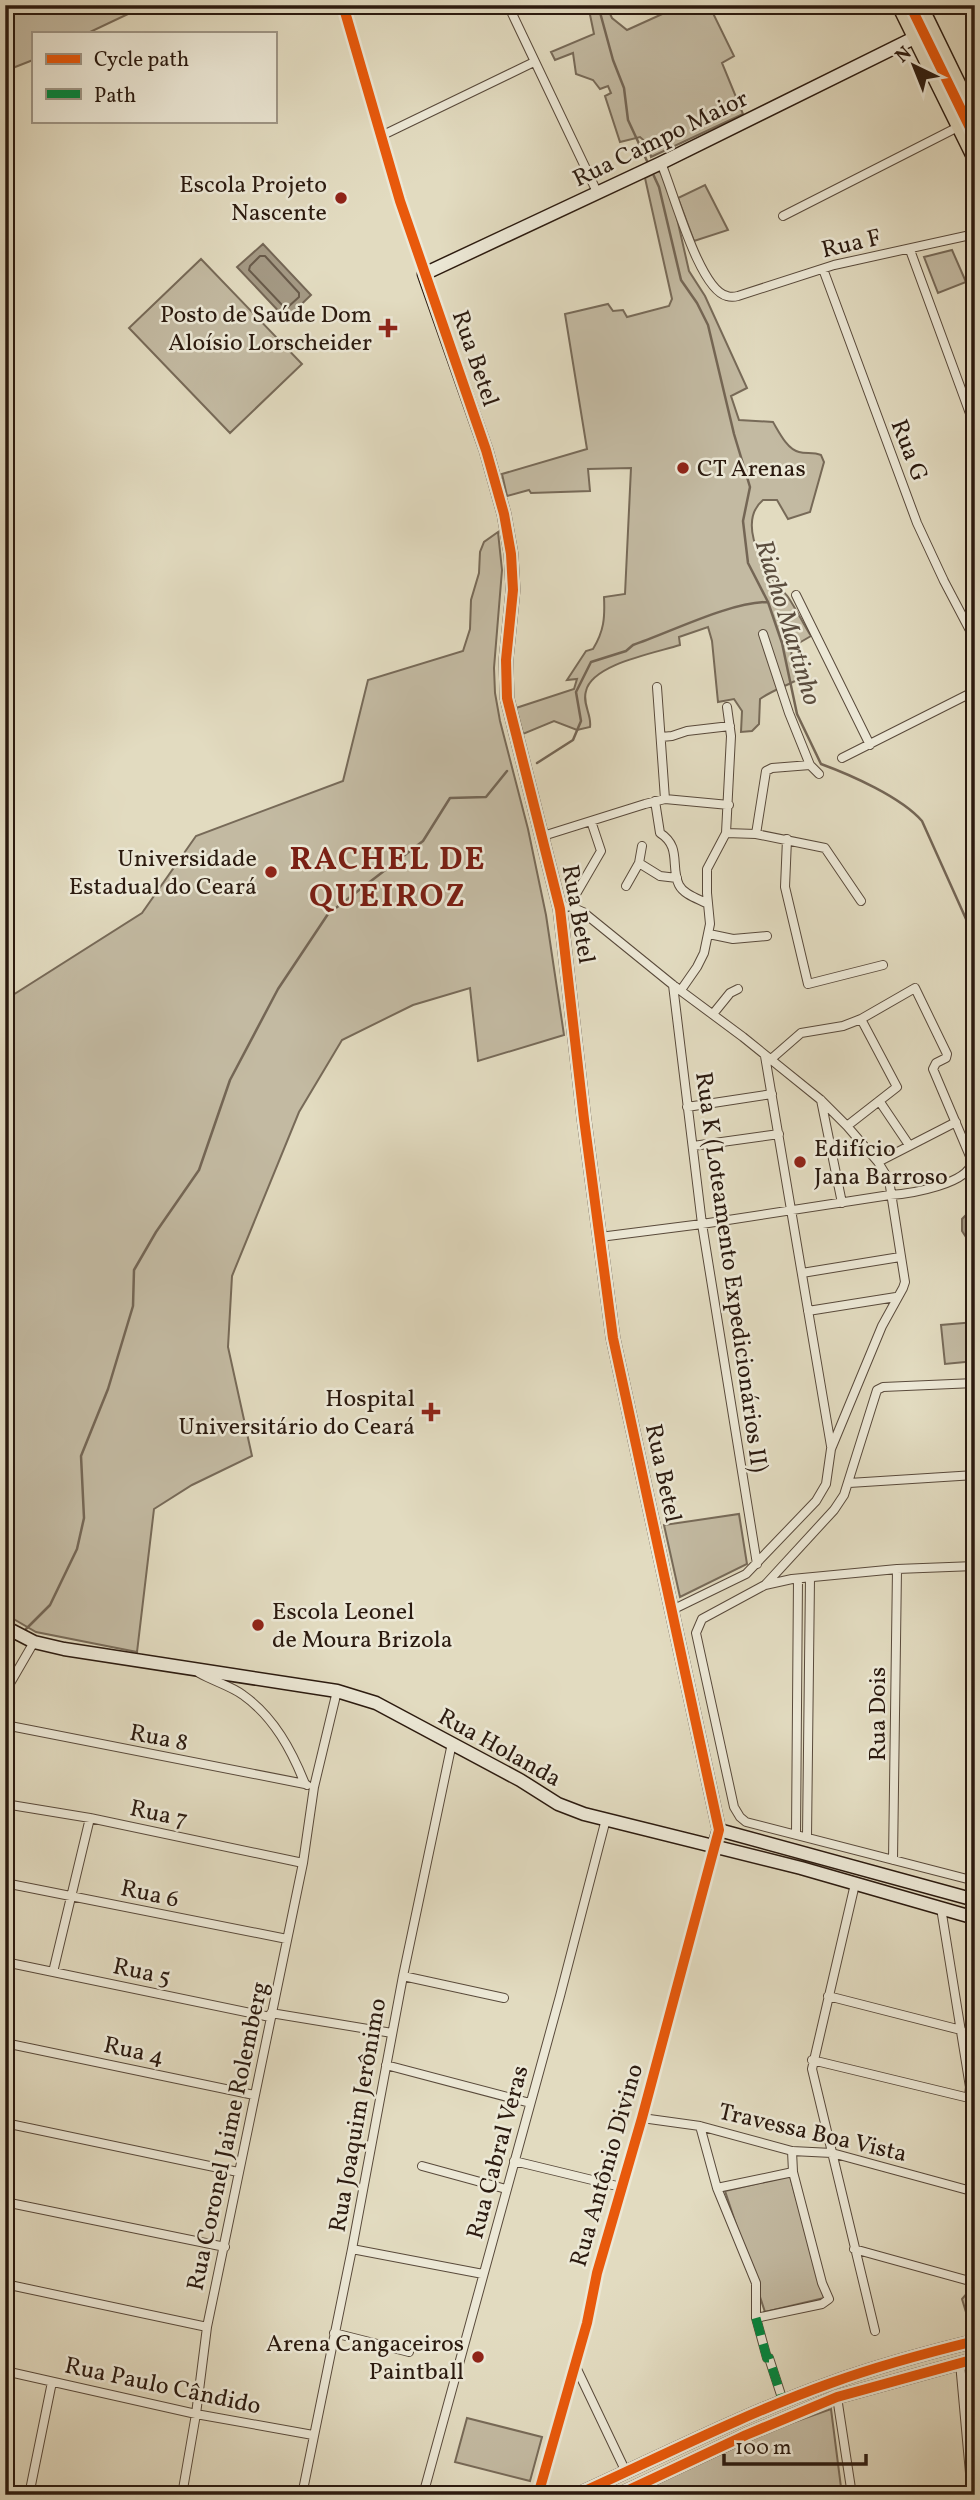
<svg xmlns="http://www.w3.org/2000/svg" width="980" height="2500" viewBox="0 0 980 2500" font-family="Vollkorn,serif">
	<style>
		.green { fill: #c3baa2; stroke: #776a58; stroke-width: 2 }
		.water { fill: #a49984; stroke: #746655; stroke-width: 2 }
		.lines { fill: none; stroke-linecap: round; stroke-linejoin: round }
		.shore { stroke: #685a4a; stroke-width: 2 }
		.stream { stroke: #746655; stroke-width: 2.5 }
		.street-casing { stroke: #594a3b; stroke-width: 10 }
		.secondary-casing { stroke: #2b1a0f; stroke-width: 15 }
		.primary-casing { stroke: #2b1a0f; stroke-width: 15 }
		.street { stroke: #ece8d6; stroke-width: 8 }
		.secondary { stroke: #ece8d6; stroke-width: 12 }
		.primary { stroke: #e2dbc0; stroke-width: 12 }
		.quiet { stroke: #00873e; stroke-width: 9; stroke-dasharray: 18 9; stroke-linecap: butt }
		.cycleway-casing { stroke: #ece8d6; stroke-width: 15 }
		.cycleway { stroke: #e8590c; stroke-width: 10 }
		.poi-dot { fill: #8f2418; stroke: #ece8d6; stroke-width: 2.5 }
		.labels { text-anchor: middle; stroke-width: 5; stroke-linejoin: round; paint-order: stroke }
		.street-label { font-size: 24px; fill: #2b1a0f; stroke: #ece8d6 }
		.poi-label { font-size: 24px; fill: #2b1a0f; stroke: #ece8d6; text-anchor: end }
		.water-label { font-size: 26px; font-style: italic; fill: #5b4d3e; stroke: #ece8d6 }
		.district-label { font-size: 32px; font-weight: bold; letter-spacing: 2px; fill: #7a1f14; stroke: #ece8d6 }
	</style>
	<rect width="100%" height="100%" fill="#e2dbc0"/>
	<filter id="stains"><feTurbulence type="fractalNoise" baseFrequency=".00286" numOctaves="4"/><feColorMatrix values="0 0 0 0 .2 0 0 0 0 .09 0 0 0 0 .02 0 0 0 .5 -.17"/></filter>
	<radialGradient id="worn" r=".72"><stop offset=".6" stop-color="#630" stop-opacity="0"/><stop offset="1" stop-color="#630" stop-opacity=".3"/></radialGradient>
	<!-- green -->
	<path class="green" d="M5,5H147L88,33H33V60L5,71Z
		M588,5H606L612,18L627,30L682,5H709L734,56L722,63L743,114L651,157L648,144L640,137L620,142L605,96L611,93L608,86L600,89L593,80L576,74L573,53L555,60L551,52L594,34Z
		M658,171L661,173L673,201L689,271L705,296L747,388L731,396L739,420L773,422C779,432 787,449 799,452C806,454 813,452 821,455L824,462L810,512L788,519L777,500H763C739,520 759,559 773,580C777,587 784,591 788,597C796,609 803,623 811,636L792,647L791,657L799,679C786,686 773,690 760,699L759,724L752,731L741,732L742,711L734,699L718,702L712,641L708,627L679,637L680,645C655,653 592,664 586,691C582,704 592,715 590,727L577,730L554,721L523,734L516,708L574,689L577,679L567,680L586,651L593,649C604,631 605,618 604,597L625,594L631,468L588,469L590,491L531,493L529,490L507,496L502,474L587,449L565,314L608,304L613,311L623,310L627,317L669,306L672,299L645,178Z
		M705,185L728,230L694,241L678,198Z
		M952,250L966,282L938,293L924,257Z
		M201,259L302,364L230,433L129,328Z
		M498,532L502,570L494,668L495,693L500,721L528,829L546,915L564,1035L478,1061L470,988L413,1005L342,1040L299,1112L232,1276L228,1347L252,1456L192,1485L154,1509L137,1652L36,1632L5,1614V1000L142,913L196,836L343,781L368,680L463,651L470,629L471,600L479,573L480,552L484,542Z
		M975,1322V1361L945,1364L941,1325Z
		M739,1514L747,1564L680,1597L664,1525Z
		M790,2176L824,2298L765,2312L725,2191Z
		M975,2284V2331L972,2332L962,2299Z
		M975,2365V2442L966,2367Z
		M831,2409L842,2495H646L643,2490L777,2428Z
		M467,2418L542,2437L530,2481L455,2462Z"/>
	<!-- water -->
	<path class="water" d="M263,244L311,295L286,319L237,267Z
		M975,1206V1251L962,1231V1219Z"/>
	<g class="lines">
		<!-- shore -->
		<path class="shore" d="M260,256H265L299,293V297L288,307H284L249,270L250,266Z"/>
		<!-- stream -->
		<path class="stream" d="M598,5L613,60L624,88L628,120L647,161
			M653,174L659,187L681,280L697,303L708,325L734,434L750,487L743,521L748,563L768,602L782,643L797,714L821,764C851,775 901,797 922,821L975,939
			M537,763L573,740L581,721L576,692L591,662L626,651L633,645C671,632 730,602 768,602
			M26,1629L50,1605L77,1549L84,1518L81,1456L108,1389L133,1306L134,1270L156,1232L199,1170L230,1080L278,989L328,914L423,841L450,798L486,797L507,771
			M5,1652L7,1650"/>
		<!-- street casing -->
		<g class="street-casing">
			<path id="street" d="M343,5L424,274
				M508,5L597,192
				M381,136L534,62
				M661,163C673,190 699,290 727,296C730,297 734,297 738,296L834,265L975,234
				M783,216L958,127
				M910,250L975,427
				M823,269L917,523L944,581L975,640
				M796,595L870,745
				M763,634L789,713L810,765L819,774
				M657,687L665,799
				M661,737L672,736L687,731L730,726
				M842,758L975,691
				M655,801L660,833C682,847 670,867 679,885C684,895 699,899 708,904
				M726,833L756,834L825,848L861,901
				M756,834L766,771L772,768L810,765
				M543,836L645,804L665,799L729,805
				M787,839L785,887L808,984L883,965
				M639,863L660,876L677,878
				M626,886L639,863L642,846
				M569,906L601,851L591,821
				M560,909L569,906L583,912L673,985L743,1037L821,1100L847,1126L878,1162L889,1180L905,1282L903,1288L882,1326L831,1449L826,1484L816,1501L746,1574L672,1610
				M709,934L733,939L767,936
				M673,985L702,1224L757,1564
				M681,990L697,967L704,953L710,924L707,893V869L726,833L731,736L727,707
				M713,1014L730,993L738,989
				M765,1056L831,1446
				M821,1100L842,1203
				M880,1102L909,1145
				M687,1107L772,1094
				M847,1126L897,1087L861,1019
				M693,1146L779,1134
				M878,1162L956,1122
				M600,1237L702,1224L890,1195C909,1194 970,1184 972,1161L933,1069L936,1063L946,1058L947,1054L915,988L861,1019L843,1026L801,1033L770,1060
				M802,1273L900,1257
				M808,1311L896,1297
				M849,1483L975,1475
				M975,1566L897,1569L792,1579L765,1585L702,1619L696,1633L734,1807L740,1817L746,1822L975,1881
				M765,1585L834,1510L844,1495L877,1390L883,1387L975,1383
				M199,1673C213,1681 231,1686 243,1695C274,1717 292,1751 305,1784L307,1785
				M5,1692L34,1642
				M5,1725L305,1784
				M5,1804L90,1818L303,1863
				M796,1834L798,1579
				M807,1837L810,1578
				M893,1860L897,1569
				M5,1883L287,1939
				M855,1884L812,2069L875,2331
				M5,1962L270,2017
				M53,1972L90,1818
				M403,1976L504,1998
				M828,1996L961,2030
				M271,2013L392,2033
				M5,2043L254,2095
				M812,2060L969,2098L970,2087L941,1908
				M386,2065L530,2103
				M642,2118L700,2126L792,2151L832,2153L975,2192
				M5,2123L238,2172
				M700,2126L717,2188L756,2283V2318L767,2358H769L783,2401
				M514,2161L621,2187
				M422,2166L506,2189
				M717,2188L793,2172
				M5,2202L225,2247
				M352,2249L483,2274
				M854,2249L966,2280
				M5,2284L207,2327
				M756,2318L822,2304L829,2299L822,2283L793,2172L792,2151
				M334,2333L409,2352
				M960,2363L972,2495
				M575,2365L626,2472
				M5,2371L196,2414L313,2435
				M837,2397L852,2495
				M29,2495L52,2382
				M182,2495L196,2414L207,2327L303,1863L314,1787L337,1691
				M302,2495L352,2249L403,1976L452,1743
				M423,2495L560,1996L606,1819
				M538,2495L587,2323L597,2273L642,2118L714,1846"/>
		</g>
		<!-- secondary casing -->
		<g class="secondary-casing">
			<path id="secondary" d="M5,1627L34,1642L64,1649L337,1691L376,1703L520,1780L558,1804L584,1814L801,1868L975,1918
				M719,1830L975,1900
				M714,1846L719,1830L613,1338L584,1119L560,909L507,698L506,660L513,590L511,554L504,514L486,450L424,274L661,163L914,38
				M576,2495C660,2457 744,2414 831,2383C878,2366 926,2353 975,2341
				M618,2495L746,2435L837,2397L975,2359"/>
		</g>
		<!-- primary casing -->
		<g class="primary-casing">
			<path id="primary" d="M898,5L975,161
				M921,5L975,116"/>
		</g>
		<!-- street -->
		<use href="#street" class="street"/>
		<!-- secondary -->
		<use href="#secondary" class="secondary"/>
		<!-- primary -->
		<use href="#primary" class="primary"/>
		<!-- quiet -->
		<path class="quiet" d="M756,2318L767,2358H769L783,2401"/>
		<!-- cycleway casing -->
		<g class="cycleway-casing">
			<path id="cycleway" d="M343,5L400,201L486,450L504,514L511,554L513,590L506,660L507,698L560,909L584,1119L613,1338L719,1830L642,2118L597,2273L587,2323L538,2495
				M910,5L975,138
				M576,2495C660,2457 744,2414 831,2383C878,2366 926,2353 975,2341
				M618,2495L746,2435L837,2397L975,2359"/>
		</g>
		<!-- cycleway -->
		<use href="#cycleway" class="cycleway"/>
	</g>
	<!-- markers -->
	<g class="poi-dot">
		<circle cx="341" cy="198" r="7"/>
		<path d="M384.5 317.5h7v7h7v7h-7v7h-7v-7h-7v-7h7z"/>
		<circle cx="683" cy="468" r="7"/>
		<circle cx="271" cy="872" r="7"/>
		<circle cx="800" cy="1162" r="7"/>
		<path d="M427.5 1401.5h7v7h7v7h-7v7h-7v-7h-7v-7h7z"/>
		<circle cx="258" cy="1625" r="7"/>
		<circle cx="478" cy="2357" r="7"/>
	</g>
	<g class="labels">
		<!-- street labels -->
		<g class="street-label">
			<text transform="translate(660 138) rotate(-26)" y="8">Rua Campo Maior</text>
			<text transform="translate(851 243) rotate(-13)" y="8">Rua F</text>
			<text transform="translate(476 358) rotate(71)" y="8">Rua Betel</text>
			<text transform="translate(910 450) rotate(69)" y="8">Rua G</text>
			<text transform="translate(579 914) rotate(80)" y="8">Rua Betel</text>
			<text transform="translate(732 1272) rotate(82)" y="8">Rua K (Loteamento Expedicionários II)</text>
			<text transform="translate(664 1473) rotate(78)" y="8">Rua Betel</text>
			<text transform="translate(877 1714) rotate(-90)" y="8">Rua Dois</text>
			<text transform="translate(159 1737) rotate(11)" y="8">Rua 8</text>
			<text transform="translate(500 1747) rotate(29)" y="8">Rua Holanda</text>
			<text transform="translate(159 1813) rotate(12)" y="8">Rua 7</text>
			<text transform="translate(150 1893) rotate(12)" y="8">Rua 6</text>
			<text transform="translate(142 1971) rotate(12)" y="8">Rua 5</text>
			<text transform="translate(134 2050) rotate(12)" y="8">Rua 4</text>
			<text transform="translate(357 2115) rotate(-80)" y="8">Rua Joaquim Jerônimo</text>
			<text transform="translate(813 2132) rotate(13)" y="8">Travessa Boa Vista</text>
			<text transform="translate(227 2136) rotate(-78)" y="8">Rua Coronel Jaime Rolemberg</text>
			<text transform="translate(497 2152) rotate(-75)" y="8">Rua Cabral Veras</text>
			<text transform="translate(606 2165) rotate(-74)" y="8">Rua Antônio Divino</text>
			<text transform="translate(163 2385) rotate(12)" y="8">Rua Paulo Cândido</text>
		</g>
		<!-- poi labels -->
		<g class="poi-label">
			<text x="327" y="192">Escola Projeto<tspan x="327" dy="28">Nascente</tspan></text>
			<text x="372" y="322">Posto de Saúde Dom<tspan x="372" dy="28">Aloísio Lorscheider</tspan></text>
			<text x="697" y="476" text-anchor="start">CT Arenas</text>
			<text x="257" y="866">Universidade<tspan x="257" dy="28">Estadual do Ceará</tspan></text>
			<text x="814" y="1156" text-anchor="start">Edifício<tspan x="814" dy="28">Jana Barroso</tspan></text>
			<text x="415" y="1406">Hospital<tspan x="415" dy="28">Universitário do Ceará</tspan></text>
			<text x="272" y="1619" text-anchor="start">Escola Leonel<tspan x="272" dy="28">de Moura Brizola</tspan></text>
			<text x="464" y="2351">Arena Cangaceiros<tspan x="464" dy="28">Paintball</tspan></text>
		</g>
		<!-- water labels -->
		<g class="water-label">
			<text transform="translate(789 622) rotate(73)" y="9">Riacho Martinho</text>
		</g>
		<!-- district labels -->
		<g class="district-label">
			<text x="388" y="869">RACHEL DE<tspan x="388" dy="37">QUEIROZ</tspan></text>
		</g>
	</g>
	<!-- margin -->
	<rect width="980" height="2500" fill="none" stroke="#e2dbc0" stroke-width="28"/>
	<rect x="7" y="7" width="966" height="2486" fill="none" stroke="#2b1a0f" stroke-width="3.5"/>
	<rect x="14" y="14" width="952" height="2472" fill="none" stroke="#2b1a0f" stroke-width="2"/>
	<!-- legend -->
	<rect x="32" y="32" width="245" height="91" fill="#ece8d6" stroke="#9f9686" stroke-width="2"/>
	<rect x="46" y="54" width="35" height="10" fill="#e8590c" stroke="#9f9686" stroke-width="2"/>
	<text x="94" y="66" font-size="21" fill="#2b1a0f">Cycle path</text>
	<rect x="46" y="89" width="35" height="10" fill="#00873e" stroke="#9f9686" stroke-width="2"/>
	<text x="94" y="102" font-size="21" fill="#2b1a0f">Path</text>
	<!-- north arrow -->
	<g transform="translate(914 66) rotate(317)" stroke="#ece8d6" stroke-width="5" paint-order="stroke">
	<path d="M0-5L12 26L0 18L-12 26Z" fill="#2b1a0f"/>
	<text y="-10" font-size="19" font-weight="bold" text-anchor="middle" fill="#2b1a0f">N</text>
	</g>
	<!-- scale -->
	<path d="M724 2454v10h142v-10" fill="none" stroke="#2b1a0f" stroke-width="3.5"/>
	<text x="735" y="2454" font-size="21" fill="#2b1a0f" stroke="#ece8d6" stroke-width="5" paint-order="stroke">100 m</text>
	<rect width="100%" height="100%" filter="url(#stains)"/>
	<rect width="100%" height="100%" fill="url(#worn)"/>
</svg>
